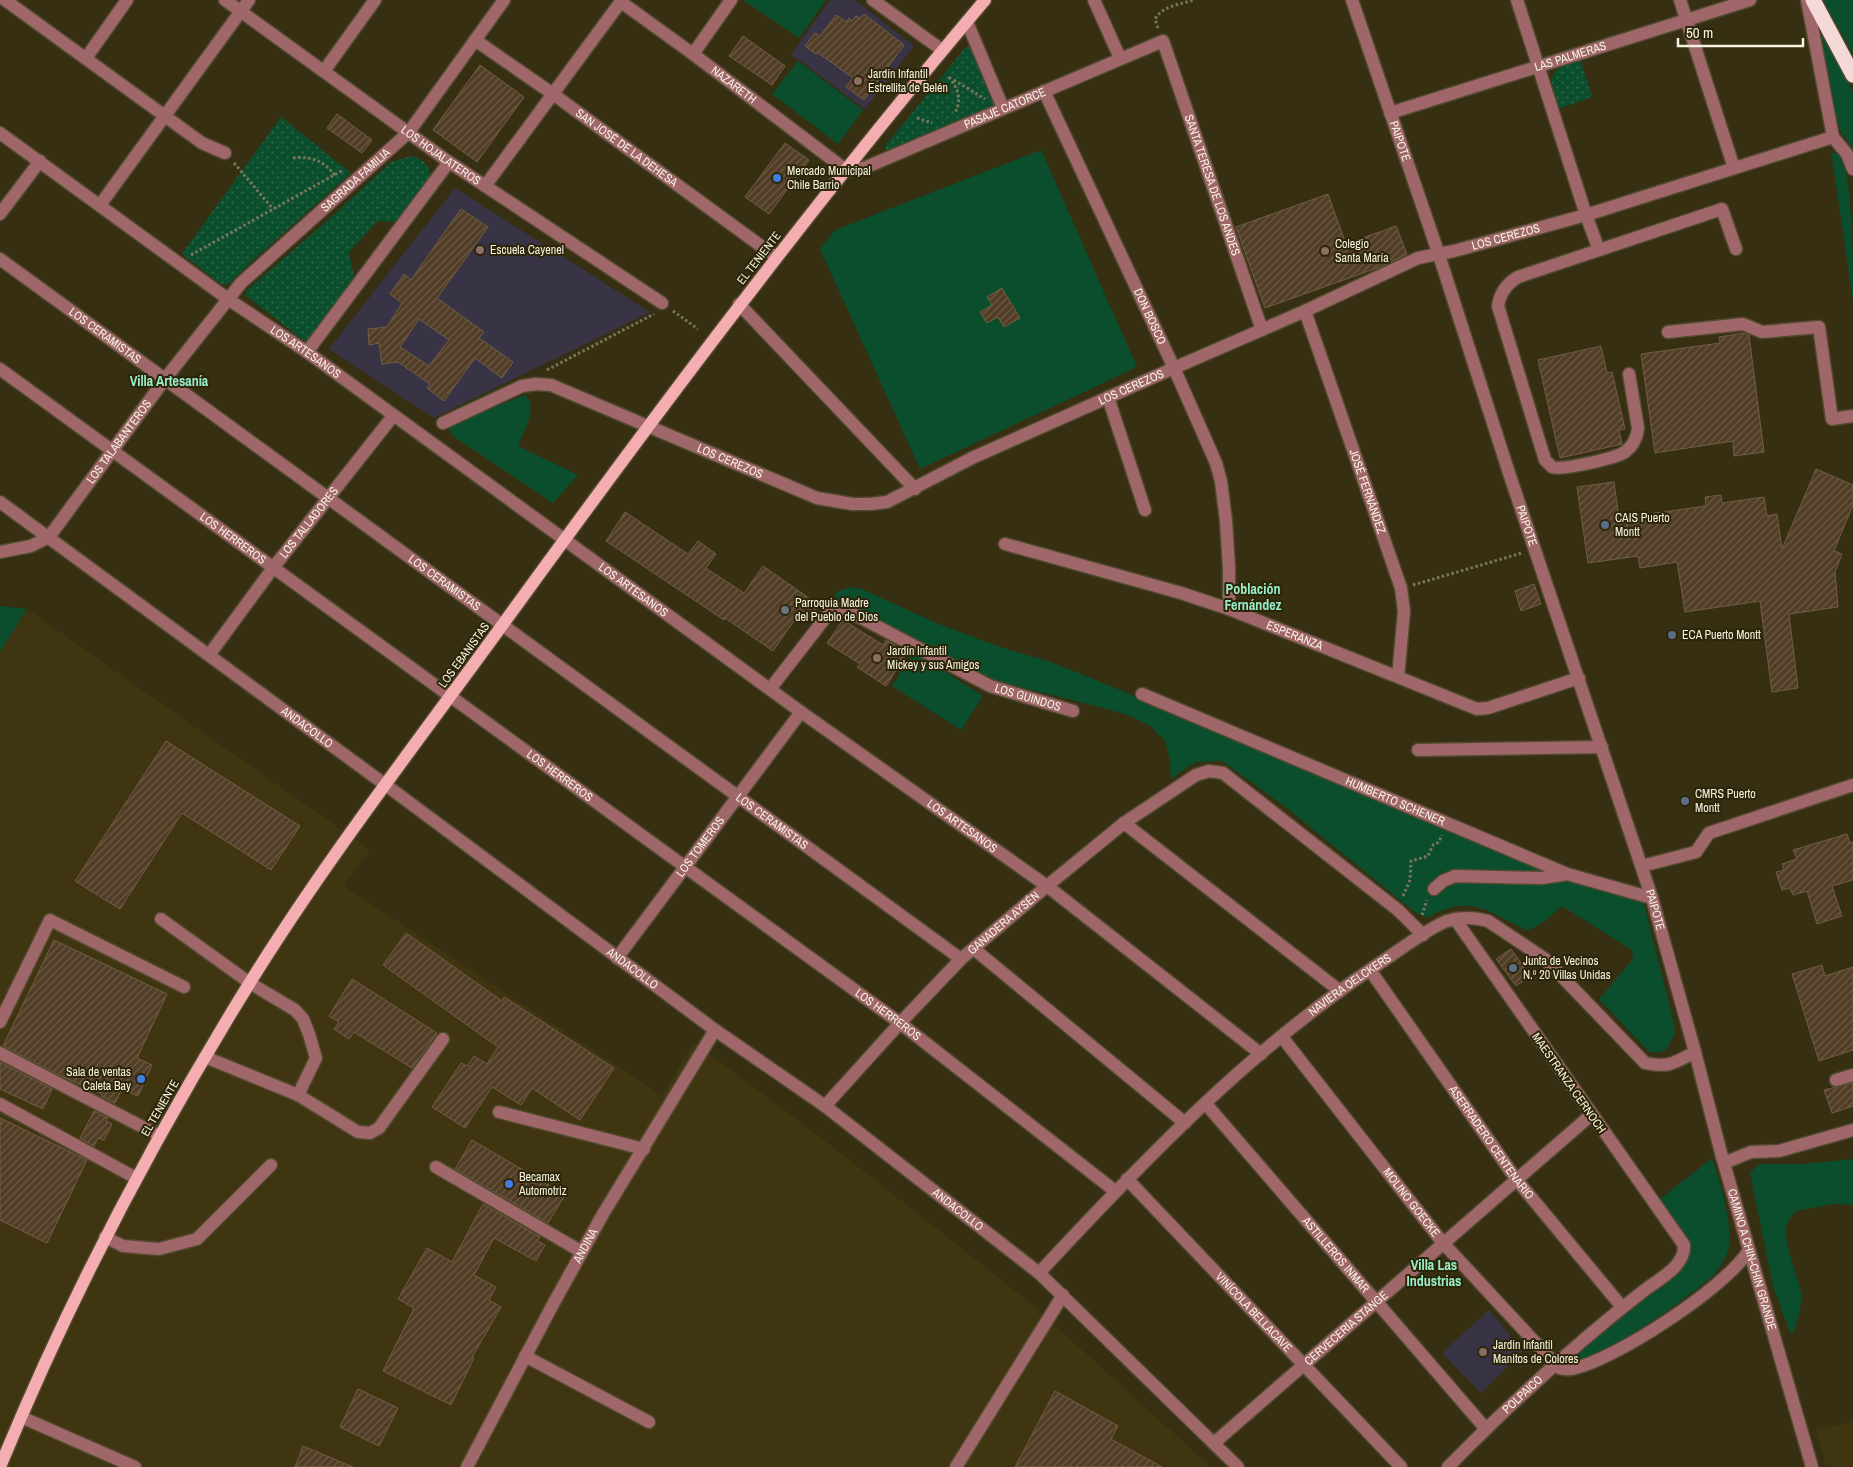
<svg xmlns="http://www.w3.org/2000/svg" width="1853" height="1467" viewBox="0 0 1853 1467" font-family="'Archivo Narrow',sans-serif">
	<style>
		.built { fill: #3f3611 }
		.education { fill: #383445 }
		.green { fill: #0b4e2d }
		.park { fill: url(#park-dots) }
		.building { fill: url(#building-hatch); stroke: #725d45; fill-rule: evenodd }
		.lines { fill: none; stroke-linecap: round; stroke-linejoin: round }
		.minor-casing { stroke: #514a2f; stroke-width: 15 }
		.major-casing { stroke: #514a2f; stroke-width: 15 }
		.highway-casing { stroke: #514a2f; stroke-width: 18 }
		.path { stroke: #7b755c; stroke-width: 3; stroke-dasharray: 2.5 2.5; stroke-linecap: butt }
		.minor { stroke: #a0676a; stroke-width: 12 }
		.major { stroke: #f4adb0; stroke-width: 12 }
		.highway { stroke: #f5d8d8; stroke-width: 15 }
		.education-dot { fill: #8d6e63; stroke: #2c2508; stroke-width: 2 }
		.shop-dot { fill: #3f7fe0; stroke: #2c2508; stroke-width: 2 }
		.service-dot { fill: #5c6f8a; stroke: #2c2508; stroke-width: 2 }
		.worship-dot { fill: #6b7280; stroke: #2c2508; stroke-width: 2 }
		.labels { text-anchor: middle; stroke-width: 4; stroke-linejoin: round; paint-order: stroke }
		.street-label { font-size: 12px; fill: #f7f3e2; stroke: #2c2508 }
		.poi-label { font-size: 12px; fill: #f7f3e2; stroke: #2c2508; text-anchor: start }
		.neighbourhood-label { font-size: 14px; font-weight: bold; fill: #96edc8; stroke: #2c2508 }
	</style>
	<defs>
		<pattern id="park-dots" width="8" height="8" patternUnits="userSpaceOnUse" patternTransform="scale(1.25)"><rect width="8" height="8" fill="#0b4e2d"/><path d="M2 2h.1M6 6h.1" fill="none" stroke="#2f684b" stroke-width="1.8" stroke-linecap="round"/></pattern>
		<pattern id="building-hatch" width="6" height="6" patternUnits="userSpaceOnUse" patternTransform="scale(1.25)"><rect width="6" height="6" fill="#513d26"/><path d="M-1 1l2-2M0 6l6-6M5 7l2-2" fill="none" stroke="#6b5a45"/></pattern>
	</defs>
	<rect width="100%" height="100%" fill="#362f12"/>
	<!-- built -->
	<path class="built" d="M27,609L370,850L344,886L662,1096L694,1042L851,1161L1028,1301L1211,1467H0V652Z
		M1853,1422V1467H1826L1816,1429Z"/>
	<!-- education -->
	<path class="education" d="M830,0H855L914,46L865,109L791,54Z
		M455,188L650,312L434,418L329,349Z
		M1489,1310L1523,1351L1481,1393L1442,1353Z"/>
	<!-- green -->
	<path class="green" d="M743,0H826L799,38Z
		M1823,0H1853V54Z
		M1819,33L1827,42L1853,92V148L1840,131Z
		M798,61L863,110L838,144L772,94Z
		M1041,150L1137,367L920,469L820,249L835,230Z
		M1831,151C1834,153 1838,154 1841,157C1853,178 1853,270 1853,300Z
		M525,395C539,408 523,432 518,446L578,475L553,503L453,436L450,431V425Z
		M849,587L862,589L936,623L1003,648L1048,661L1113,687L1545,870L1578,883L1639,901L1644,904L1674,1024L1675,1034L1666,1050L1657,1053L1648,1051L1599,999L1633,959L1632,950L1562,906L1545,921L1527,931C1488,911 1470,893 1427,918L1416,913L1288,809L1222,761L1195,762L1171,779L1169,756L1165,741L1149,725L1130,716L1111,710L992,680L836,601V593Z
		M0,606L27,609L0,652Z
		M914,652L983,696L961,730L892,686Z
		M1712,1158C1719,1181 1735,1227 1728,1251C1725,1260 1719,1267 1714,1275C1687,1297 1660,1317 1630,1335C1612,1347 1593,1359 1571,1362L1569,1358C1575,1348 1603,1332 1615,1322C1641,1299 1665,1272 1689,1248L1687,1237L1659,1200Z
		M1853,1159V1205L1833,1204L1796,1211C1793,1215 1789,1220 1787,1224C1782,1241 1798,1275 1801,1293C1802,1306 1798,1319 1794,1331L1790,1333L1773,1286L1750,1173L1759,1164H1802Z"/>
	<!-- park -->
	<path class="park" d="M969,47L972,49L995,104L992,110L888,151L885,150V146L965,48Z
		M1580,59L1592,97L1558,109C1549,78 1546,69 1580,59Z
		M281,117L351,173L252,261L231,282L228,284H221L182,254Z
		M411,156C422,158 428,164 431,175L396,222L378,221L349,252L354,278L306,342L245,295L247,290L328,220L391,162Z"/>
	<!-- building -->
	<path class="building" d="M864,14L904,45L864,100L846,87L853,78L817,52L816,54L805,46L815,33L820,36L836,15L846,22L849,18L852,21L856,16L860,18Z
		M743,36L785,66L772,85L729,56Z
		M480,65L524,97L477,162L433,130Z
		M337,114L372,140L362,153L327,128Z
		M785,143L809,160L769,214L745,197Z
		M1328,194L1346,244L1396,226L1407,254L1380,267L1265,308L1236,227Z
		M461,209L488,227L437,298L484,332L479,338L513,362L502,378L475,358L444,401L427,388L430,384L398,362L382,364L379,343L369,345L368,329L387,327L402,303L390,294L404,274L411,280ZM419,319L449,340L429,366L400,347Z
		M1002,288L1020,318L1004,327L998,317L987,323L980,312L992,305L987,297Z
		M1744,333L1749,335L1764,452L1734,456L1733,441L1655,453L1641,354L1720,343L1719,337Z
		M1601,346L1607,373L1612,372L1625,429L1619,430L1622,444L1560,458L1538,360Z
		M1816,469L1853,485V505L1834,551L1842,554L1835,572L1838,607L1789,614L1798,688L1772,692L1760,601L1685,612L1677,562L1640,568L1638,556L1588,563L1577,487L1614,482L1619,518L1706,506L1705,497L1721,495L1722,503L1764,497L1767,516L1777,514L1782,549Z
		M625,512L688,554L698,541L716,554L706,568L744,593L763,566L819,605L808,621L798,615L773,651L725,618L724,620L606,541Z
		M1534,584L1541,604L1521,611L1515,591Z
		M843,620L883,645L886,640L907,653L886,686L857,667L860,664L827,643Z
		M166,741L300,826L271,870L182,813L120,909L75,881Z
		M1847,834L1850,843L1853,842V880L1832,886L1842,916L1817,924L1807,891L1793,895L1790,888L1782,890L1776,872L1784,870L1782,864L1797,859L1793,850Z
		M406,933L502,1001L504,997L614,1068L580,1120L532,1088L521,1105L492,1087L465,1128L432,1107L461,1063L467,1066L474,1056L487,1064L498,1047L383,965Z
		M54,940L167,994L137,1058L152,1065L138,1096L122,1089L115,1103L101,1096L102,1094L59,1075L3,1046Z
		M1511,949L1530,976L1516,986L1496,959Z
		M1822,965L1825,976L1853,967V1050L1819,1061L1792,974Z
		M352,979L437,1033L412,1068L354,1032L349,1039L334,1029L339,1022L329,1016Z
		M0,1062L52,1089L43,1109L0,1089Z
		M1853,1083V1106L1832,1113L1824,1090Z
		M94,1111L108,1118L106,1121L112,1124L104,1140L98,1138L94,1146L80,1138Z
		M0,1118L87,1160L47,1243L0,1220Z
		M472,1140L565,1195L548,1223L455,1169Z
		M483,1204L540,1237L537,1241L545,1245L536,1261L494,1238L474,1275L496,1287L489,1300L501,1307L472,1357L474,1358L451,1405L383,1371L414,1308L398,1299L427,1248L452,1262Z
		M358,1389L398,1408L379,1446L340,1427Z
		M1055,1391L1118,1426L1111,1439L1162,1467H1015Z
		M303,1446L353,1467H295Z"/>
	<g class="lines">
		<!-- minor casing -->
		<g class="minor-casing">
			<g id="minor">
				<path d="M5,0L202,143L225,153"/>
				<path id="s1" d="M225,0L449,162L662,303"/>
				<path d="M873,0L942,50"/>
				<path d="M1094,0L1120,58"/>
				<path id="s2" d="M1352,0L1439,255L1509,473L1652,898L1695,1052L1721,1153L1812,1467"/>
				<path d="M1517,0L1586,215L1599,250"/>
				<path d="M1680,0L1734,168"/>
				<path d="M1807,0L1833,137L1847,154L1853,169"/>
				<path id="s3" d="M621,2L693,54L846,170L864,168L1163,41L1262,330"/>
				<path d="M967,22L1003,108"/>
				<path id="s4" d="M475,40L553,94L776,257"/>
				<path d="M693,54L731,0"/>
				<path d="M86,58L127,0"/>
				<path d="M324,71L375,0"/>
				<path id="s5" d="M1044,91L1174,368L1216,463L1221,481L1226,521L1229,568V609"/>
				<path id="s6" d="M1390,113L1750,0"/>
				<path id="s7" d="M0,133L228,299L307,352L801,712L1047,886L1261,1054"/>
				<path d="M485,186L622,0"/>
				<path d="M100,205L249,0"/>
				<path d="M0,214L40,161"/>
				<path id="s8" d="M0,259L961,959"/>
				<path d="M739,304L915,489"/>
				<path id="s9" d="M1305,311L1401,588L1404,611L1398,677"/>
				<path d="M1668,332L1743,324L1762,332L1819,327L1832,419L1853,416"/>
				<path d="M307,352L449,162"/>
				<path id="s10" d="M0,369L900,1023L1115,1191"/>
				<path d="M1629,374L1638,428C1637,437 1633,446 1625,452C1616,458 1561,471 1552,467L1545,460L1498,306C1500,293 1506,284 1518,277L1722,209L1736,249"/>
				<path d="M1108,397L1145,510"/>
				<path id="s11" d="M443,423L522,386L536,384L551,385L817,498L852,504H870L887,502L972,458L1174,368L1305,311L1418,258L1454,251L1586,215L1833,137"/>
				<path id="s12" d="M0,502L402,797L715,1030L825,1106L1039,1273L1238,1467"/>
				<path id="s13" d="M1005,544L1181,593L1229,609L1477,709L1488,708L1579,678"/>
				<path id="s14" d="M0,552L31,546L49,537L165,379L241,283L409,132L504,0"/>
				<path id="s15" d="M209,655L273,568L393,416"/>
				<path id="s16" d="M770,689L829,613L837,610L848,611L990,686L1073,711"/>
				<path id="s17" d="M1142,694L1567,874L1652,898"/>
				<path d="M1418,750L1602,747"/>
				<path d="M1124,823L1340,991"/>
				<path d="M1642,866L1696,852L1709,833L1853,785"/>
				<path d="M1434,889L1443,881L1455,876L1542,878L1567,874"/>
				<path d="M161,919L250,983L295,1010L303,1019L309,1034L316,1058L298,1095"/>
				<path d="M974,949L1185,1123"/>
				<path id="s18" d="M617,958L801,712"/>
				<path id="s19" d="M1370,970L1516,1179L1622,1307"/>
				<path d="M0,1022L50,920L184,987"/>
				<path id="s20" d="M1282,1037L1443,1243L1559,1368C1563,1369 1567,1370 1571,1369C1612,1362 1727,1287 1749,1250"/>
				<path d="M0,1053L160,1136"/>
				<path d="M205,1057L298,1095L358,1132L370,1133L379,1128L443,1039"/>
				<path d="M1836,1080L1853,1075"/>
				<path d="M0,1104L136,1178"/>
				<path id="s21" d="M1206,1104L1486,1429"/>
				<path id="s22" d="M825,1106L900,1023L961,959L1047,886L1124,823L1196,775L1209,771L1223,773L1398,910L1423,935"/>
				<path d="M499,1112L644,1149"/>
				<path d="M1724,1163L1751,1152L1779,1151L1853,1130"/>
				<path d="M436,1167L582,1252"/>
				<path id="s23" d="M1127,1179L1401,1467"/>
				<path d="M105,1237L123,1246L159,1249L197,1239L271,1165"/>
				<path id="s24" d="M1039,1273C1143,1161 1251,1048 1380,963C1399,951 1426,929 1447,921C1460,917 1474,917 1488,921L1545,959L1645,1063C1669,1068 1674,1063 1695,1052"/>
				<path d="M525,1356L649,1422"/>
				<path d="M21,1417L135,1467"/>
				<path id="s25" d="M1214,1443L1591,1115"/>
				<path id="s26" d="M467,1467L551,1308L603,1214L715,1030"/>
				<path d="M956,1467L1063,1295"/>
				<path id="s27" d="M1448,1467C1510,1404 1576,1343 1646,1289C1661,1278 1685,1266 1684,1245L1455,919"/>
			</g>
		</g>
		<!-- major casing -->
		<g class="major-casing">
			<path id="major" d="M0,1467C69,1299 153,1139 249,984C327,858 419,740 506,620C659,409 816,200 985,0"/>
		</g>
		<!-- highway casing -->
		<g class="highway-casing">
			<path id="highway" d="M1813,0L1853,75"/>
		</g>
		<!-- path -->
		<path class="path" d="M1158,28L1155,19C1162,6 1181,4 1194,0
			M949,77C958,88 962,100 955,113
			M954,80L985,99
			M917,118L932,123
			M293,158C312,156 323,161 335,175
			M234,163L273,209
			M191,255L343,170
			M673,311L698,329
			M547,370L654,314
			M1413,585L1522,553
			M1403,896L1410,880L1411,861L1428,856L1433,845L1439,842L1442,835
			M1422,915L1427,900"/>
		<!-- minor -->
		<use href="#minor" class="minor"/>
		<!-- major -->
		<use href="#major" class="major"/>
		<!-- highway -->
		<use href="#highway" class="highway"/>
	</g>
	<!-- markers -->
	<g class="education-dot">
		<circle cx="858" cy="81" r="5"/>
		<circle cx="480" cy="250" r="5"/>
		<circle cx="1325" cy="251" r="5"/>
		<circle cx="877" cy="658" r="5"/>
		<circle cx="1483" cy="1352" r="5"/>
	</g>
	<g class="shop-dot">
		<circle cx="777" cy="178" r="5"/>
		<circle cx="141" cy="1079" r="5"/>
		<circle cx="509" cy="1184" r="5"/>
	</g>
	<g class="service-dot">
		<circle cx="1605" cy="525" r="5"/>
		<circle cx="1672" cy="635" r="5"/>
		<circle cx="1685" cy="801" r="5"/>
		<circle cx="1513" cy="968" r="5"/>
	</g>
	<circle class="worship-dot" cx="785" cy="610" r="5"/>
	<g class="labels">
		<!-- street labels -->
		<g class="street-label">
			<text dy="4" stroke="none"><textPath href="#s6" startOffset="189">LAS PALMERAS</textPath></text>
			<text dy="4" stroke="none"><textPath href="#s3" startOffset="140">NAZARETH</textPath></text>
			<text dy="4" stroke="none"><textPath href="#s3" startOffset="452">PASAJE CATORCE</textPath></text>
			<text dy="4" stroke="none"><textPath href="#s2" startOffset="149">PAIPOTE</textPath></text>
			<text dy="4" stroke="none"><textPath href="#s4" startOffset="186">SAN JOSÉ DE LA DEHESA</textPath></text>
			<text dy="4" stroke="none"><textPath href="#s1" startOffset="266">LOS HOJALATEROS</textPath></text>
			<text dy="4" stroke="none"><textPath href="#s14" startOffset="524">SAGRADA FAMILIA</textPath></text>
			<text dy="4" stroke="none"><textPath href="#s3" startOffset="776">SANTA TERESA DE LOS ANDES</textPath></text>
			<text dy="4" stroke="none"><textPath href="#s11" startOffset="1151">LOS CEREZOS</textPath></text>
			<text transform="translate(759 258) rotate(-52)" y="4">EL TENIENTE</text>
			<text dy="4" stroke="none"><textPath href="#s5" startOffset="249">DON BOSCO</textPath></text>
			<text dy="4" stroke="none"><textPath href="#s8" startOffset="130">LOS CERAMISTAS</textPath></text>
			<text dy="4" stroke="none"><textPath href="#s7" startOffset="376">LOS ARTESANOS</textPath></text>
			<text dy="4" stroke="none"><textPath href="#s11" startOffset="746">LOS CEREZOS</textPath></text>
			<text dy="4" stroke="none"><textPath href="#s14" startOffset="170">LOS TALABANTEROS</textPath></text>
			<text dy="4" stroke="none"><textPath href="#s11" startOffset="311">LOS CEREZOS</textPath></text>
			<text dy="4" stroke="none"><textPath href="#s9" startOffset="191">JOSÉ FERNÁNDEZ</textPath></text>
			<text dy="4" stroke="none"><textPath href="#s15" startOffset="166">LOS TALLADORES</textPath></text>
			<text dy="4" stroke="none"><textPath href="#s2" startOffset="554">PAIPOTE</textPath></text>
			<text dy="4" stroke="none"><textPath href="#s10" startOffset="288">LOS HERREROS</textPath></text>
			<text dy="4" stroke="none"><textPath href="#s8" startOffset="550">LOS CERAMISTAS</textPath></text>
			<text dy="4" stroke="none"><textPath href="#s7" startOffset="781">LOS ARTESANOS</textPath></text>
			<text dy="4" stroke="none"><textPath href="#s13" startOffset="304">ESPERANZA</textPath></text>
			<text transform="translate(464 655) rotate(-54)" y="4">LOS EBANISTAS</text>
			<text dy="4" stroke="none"><textPath href="#s16" startOffset="316">LOS GUINDOS</textPath></text>
			<text dy="4" stroke="none"><textPath href="#s12" startOffset="381">ANDACOLLO</textPath></text>
			<text dy="4" stroke="none"><textPath href="#s10" startOffset="692">LOS HERREROS</textPath></text>
			<text dy="4" stroke="none"><textPath href="#s17" startOffset="275">HUMBERTO SCHENER</textPath></text>
			<text dy="4" stroke="none"><textPath href="#s8" startOffset="955">LOS CERAMISTAS</textPath></text>
			<text dy="4" stroke="none"><textPath href="#s7" startOffset="1186">LOS ARTESANOS</textPath></text>
			<text dy="4" stroke="none"><textPath href="#s18" startOffset="139">LOS TOMEROS</textPath></text>
			<text dy="4" stroke="none"><textPath href="#s2" startOffset="959">PAIPOTE</textPath></text>
			<text dy="4" stroke="none"><textPath href="#s22" startOffset="256">GANADERA AYSÉN</textPath></text>
			<text dy="4" stroke="none"><textPath href="#s12" startOffset="786">ANDACOLLO</textPath></text>
			<text dy="4" stroke="none"><textPath href="#s24" startOffset="425">NAVIERA OELCKERS</textPath></text>
			<text dy="4" stroke="none"><textPath href="#s10" startOffset="1098">LOS HERREROS</textPath></text>
			<text transform="translate(1569 1083) rotate(55)" y="4">MAESTRANZA CERNOCH</text>
			<text transform="translate(160 1108) rotate(-60)" y="4">EL TENIENTE</text>
			<text dy="4" stroke="none"><textPath href="#s19" startOffset="211">ASERRADERO CENTENARIO</textPath></text>
			<text dy="4" stroke="none"><textPath href="#s20" startOffset="210">MOLINO GOECKE</textPath></text>
			<text dy="4" stroke="none"><textPath href="#s12" startOffset="1191">ANDACOLLO</textPath></text>
			<text dy="4" stroke="none"><textPath href="#s26" startOffset="251">ANDINA</textPath></text>
			<text dy="4" stroke="none"><textPath href="#s21" startOffset="199">ASTILLEROS INMAR</textPath></text>
			<text dy="4" stroke="none"><textPath href="#s2" startOffset="1322">CAMINO A CHIN-CHIN GRANDE</textPath></text>
			<text dy="4" stroke="none"><textPath href="#s23" startOffset="184">VINÍCOLA BELLACAVE</textPath></text>
			<text dy="4" stroke="none"><textPath href="#s25" startOffset="175">CERVECERIA STANGE</textPath></text>
			<text dy="4" stroke="none"><textPath href="#s27" startOffset="104">POLPAICO</textPath></text>
		</g>
		<!-- poi labels -->
		<g class="poi-label">
			<text x="868" y="78">Jardín Infantil<tspan x="868" dy="14">Estrellita de Belén</tspan></text>
			<text x="787" y="175">Mercado Municipal<tspan x="787" dy="14">Chile Barrio</tspan></text>
			<text x="1335" y="248">Colegio<tspan x="1335" dy="14">Santa María</tspan></text>
			<text x="490" y="254">Escuela Cayenel</text>
			<text x="1615" y="522">CAIS Puerto<tspan x="1615" dy="14">Montt</tspan></text>
			<text x="795" y="607">Parroquia Madre<tspan x="795" dy="14">del Pueblo de Dios</tspan></text>
			<text x="1682" y="639">ECA Puerto Montt</text>
			<text x="887" y="655">Jardín Infantil<tspan x="887" dy="14">Mickey y sus Amigos</tspan></text>
			<text x="1695" y="798">CMRS Puerto<tspan x="1695" dy="14">Montt</tspan></text>
			<text x="1523" y="965">Junta de Vecinos<tspan x="1523" dy="14">N.º 20 Villas Unidas</tspan></text>
			<text x="131" y="1076" text-anchor="end">Sala de ventas<tspan x="131" dy="14">Caleta Bay</tspan></text>
			<text x="519" y="1181">Becamax<tspan x="519" dy="14">Automotriz</tspan></text>
			<text x="1493" y="1349">Jardin Infantil<tspan x="1493" dy="14">Manitos de Colores</tspan></text>
		</g>
		<!-- neighbourhood labels -->
		<g class="neighbourhood-label">
			<text x="169" y="386">Villa Artesanía</text>
			<text x="1253" y="594">Población<tspan x="1253" dy="16">Fernández</tspan></text>
			<text x="1434" y="1270">Villa Las<tspan x="1434" dy="16">Industrias</tspan></text>
		</g>
	</g>
	<!-- scale -->
	<path d="M1678 38v8h125v-8" fill="none" stroke="#f7f3e2" stroke-width="2.5"/>
	<text x="1686" y="38" font-size="15" fill="#f7f3e2" stroke="#2c2508" stroke-width="4" paint-order="stroke">50 m</text>
</svg>
